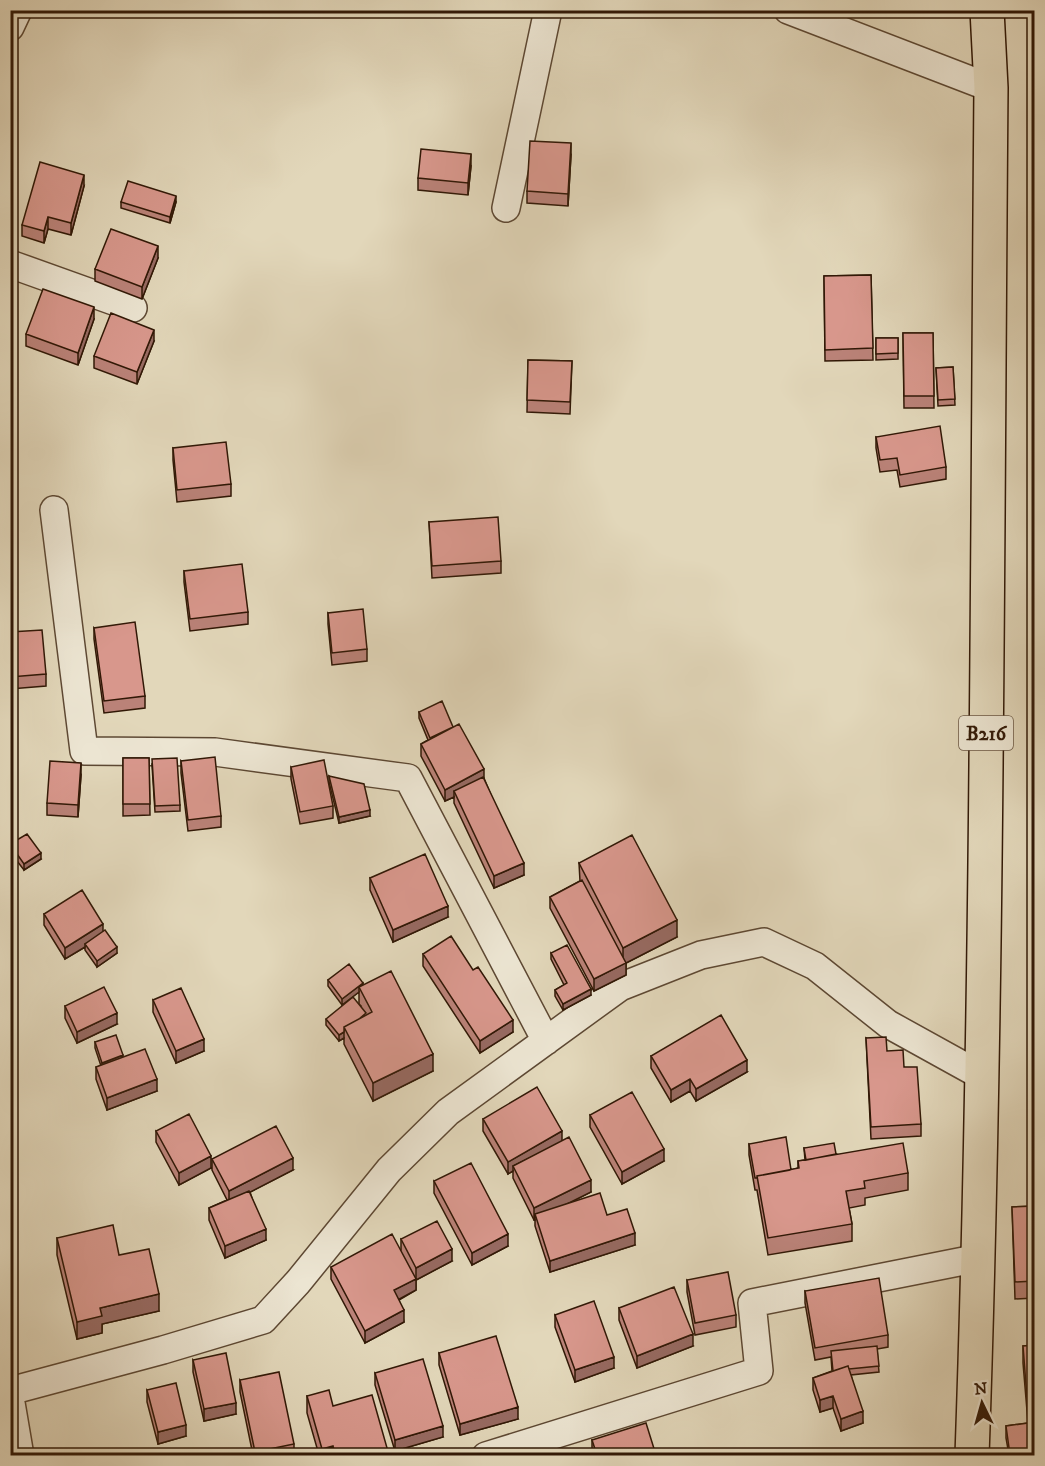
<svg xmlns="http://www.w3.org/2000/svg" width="1045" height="1466" viewBox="0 0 1045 1466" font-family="'IM FELL DW Pica',serif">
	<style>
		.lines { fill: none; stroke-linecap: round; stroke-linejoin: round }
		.street-casing { stroke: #5d4833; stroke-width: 30 }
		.primary-casing { stroke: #311806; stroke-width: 36 }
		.street { stroke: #ece5d2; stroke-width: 27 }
		.primary { stroke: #e2d7ba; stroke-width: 33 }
		.wall { fill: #ba8278; stroke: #311806; stroke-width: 1.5 }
		.shaded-wall { fill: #976a62; stroke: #311806; stroke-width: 1.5 }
		.building { fill: #d8978c; stroke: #311806; stroke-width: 1.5 }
		.labels { text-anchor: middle; stroke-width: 6; stroke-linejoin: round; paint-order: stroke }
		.shield { fill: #ece5d2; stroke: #695643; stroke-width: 1.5 }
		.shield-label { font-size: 20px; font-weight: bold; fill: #311806 }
	</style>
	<rect width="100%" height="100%" fill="#e2d7ba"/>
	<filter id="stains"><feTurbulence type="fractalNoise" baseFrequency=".00333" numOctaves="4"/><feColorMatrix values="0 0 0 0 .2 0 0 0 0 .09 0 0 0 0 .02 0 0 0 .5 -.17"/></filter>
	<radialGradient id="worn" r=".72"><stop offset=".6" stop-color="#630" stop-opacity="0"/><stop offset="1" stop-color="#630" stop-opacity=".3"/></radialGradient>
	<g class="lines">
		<!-- street casing -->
		<g class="street-casing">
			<path id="street" d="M788,10L991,88
				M10,27L18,10
				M506,208L548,10
				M10,264L133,308
				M54,510L84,751L215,752L408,778L546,1041
				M10,1391L163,1350L263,1320L298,1282L389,1170L448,1112L620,987L701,955L764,942L815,966L888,1024L982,1076
				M10,1397L20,1456
				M486,1456L759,1371L752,1303L979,1258"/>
		</g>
		<!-- primary casing -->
		<g class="primary-casing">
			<path id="primary" d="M972,1456C988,1000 987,544 991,88L987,10"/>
		</g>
		<!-- street -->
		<use href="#street" class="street"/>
		<!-- primary -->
		<use href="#primary" class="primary"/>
	</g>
	<!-- wall -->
	<path class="wall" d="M571,155L568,206L527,203V191Z
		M471,166L468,195L418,190V178Z
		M84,186L71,235L48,229L44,243L22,236V225Z
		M121,202H176L170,223L121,208Z
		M158,258L142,299L95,281V269Z
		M871,275L873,360L825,361L824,276Z
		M94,319L78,365L26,346V334Z
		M903,333H933L934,408H904Z
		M876,338H898V359L876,360Z
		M154,341L137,384L94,368V356Z
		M528,360L572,361L570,414L527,412Z
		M953,367L955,405L938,406L936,368Z
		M876,437L946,467V479L900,487L897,470L880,472L876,448Z
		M173,448L231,484V496L177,502L173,460Z
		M429,522L501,561V573L432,578Z
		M184,571L248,612V624L190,631L184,582Z
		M328,613L367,649V661L332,665L328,624Z
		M94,628L145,696V708L104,713L94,639Z
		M10,632L46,674V686L10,689Z
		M419,712L453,727L484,778L524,875L494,888L454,803V797L445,801L421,756V744L428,740L419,718Z
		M123,758H149L150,815L123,816Z
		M181,761L221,816V827L188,831L181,773Z
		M152,765L180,805V811L155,812Z
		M291,767L333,806V818L300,824L291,779Z
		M81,775L78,817L47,815V803Z
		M329,776L370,816L339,823L329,782Z
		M10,844L41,859L24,870L10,852Z
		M579,863L677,937L626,963V975L594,991L550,908V897L580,881Z
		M370,878L448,917L393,942L370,890Z
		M44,914L103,931L117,953L97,967L85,950V947L65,959L44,925Z
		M551,953L591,995L563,1010L555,996V990L564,985L551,959Z
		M423,954L473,970L513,1032L480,1053L423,966Z
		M328,980L363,985L433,1071L373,1101L344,1044V1038L339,1041L326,1025V1019L361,1006L359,1004V992L342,1005L328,986Z
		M153,1000L204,1051L176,1063L153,1012Z
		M65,1006L117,1024L77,1043L65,1018Z
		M866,1038L887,1051L904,1067L921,1124V1136L871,1139Z
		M95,1042L123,1057L157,1091L107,1110L96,1079V1067L101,1066L95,1048Z
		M651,1056L747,1072L696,1101L690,1091L671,1102L651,1068Z
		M590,1115L664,1161L622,1184L590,1127Z
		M483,1119L562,1141L591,1192L571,1202L607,1215L635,1245L550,1272L535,1226V1220H534L513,1178V1171L508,1174L483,1131Z
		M156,1131L211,1168L179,1185L156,1142Z
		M749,1144L791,1170L798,1168V1161L805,1160L804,1148L836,1154L908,1173V1190L865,1198V1205L849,1208L852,1224V1241L768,1255L757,1190H755L749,1155Z
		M212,1159L293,1170L250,1192L266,1240L225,1258L209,1220V1208L227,1200L212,1170Z
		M434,1181L508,1246L472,1265L434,1193Z
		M1035,1206V1298L1015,1299L1012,1207Z
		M57,1238L119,1255L159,1311L102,1324V1333L77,1339L57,1255Z
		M401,1239L452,1261L416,1280V1290L399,1300L404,1322L365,1343L331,1279V1267L401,1250Z
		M687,1280L736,1315V1327L695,1335L687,1292Z
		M805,1291L888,1335V1347L877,1349L879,1372L851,1375L863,1423L841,1431L833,1408L820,1412L813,1390V1378L832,1371L831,1357L815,1360L805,1303Z
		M619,1308L693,1346L637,1368L619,1320Z
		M555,1315L614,1368L575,1382L555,1327Z
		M1035,1345V1455H1009L1006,1438V1426L1028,1423L1023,1363V1346Z
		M439,1353L518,1419L460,1435L439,1365Z
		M193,1360L236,1414L204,1421L193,1372Z
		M375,1373L443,1437L395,1451L375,1385Z
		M240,1380L294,1444V1455H253L240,1392Z
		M147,1390L186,1436L158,1444L147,1402Z
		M307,1396L333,1406L389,1455H319L307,1413Z
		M592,1440L656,1455H593L592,1452Z"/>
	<!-- shaded-wall -->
	<path class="shaded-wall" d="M571,143V155L568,206V194Z
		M471,154V166L468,195V183Z
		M84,175V186L71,235V223Z
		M176,196V202L170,223V217Z
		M48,217V229L44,243V231Z
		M158,246V258L142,299V287Z
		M94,307V319L78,365V353Z
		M154,330V341L137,384V372Z
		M81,763V775L78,817V805Z
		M484,769V781L454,791V797L445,801V790Z
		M370,810V816L339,823V817Z
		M41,853V859L24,870V864Z
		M524,863V875L494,888V876Z
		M448,906V917L393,942V930Z
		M677,920V937L626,963V975L594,991V979L623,964V948Z
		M103,924V936L85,944V947L65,959V948Z
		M117,947V953L97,967V961Z
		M363,983V989L359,987V992L342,1005V999Z
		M591,989V995L563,1010V1004Z
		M117,1013V1024L77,1043V1032Z
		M513,1020V1032L480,1053V1041Z
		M344,1032V1038L339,1041V1035Z
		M204,1039V1051L176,1063V1051Z
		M433,1054V1071L373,1101V1083Z
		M123,1055V1061L102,1069V1063Z
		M747,1060V1072L696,1101V1089Z
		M157,1079V1091L107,1110V1098Z
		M690,1079V1091L671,1102V1090Z
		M562,1131V1142L513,1166V1171L508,1174V1162Z
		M664,1149V1161L622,1184V1172Z
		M211,1156V1168L179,1185V1173Z
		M293,1158V1170L229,1203V1191Z
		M591,1180V1192L537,1219L535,1214V1220H534V1208Z
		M266,1229V1240L225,1258V1246Z
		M635,1233V1245L550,1272V1261Z
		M508,1234V1246L472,1265V1253Z
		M452,1249V1261L416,1280V1290L394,1302V1290L416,1279V1268Z
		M159,1294V1311L102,1324V1333L77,1339V1322L100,1308Z
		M404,1310V1322L365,1343V1331Z
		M693,1334V1346L637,1368V1356Z
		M614,1357V1368L575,1382V1370Z
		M833,1396V1408L820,1412V1400Z
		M236,1403V1414L204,1421V1409Z
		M518,1407V1419L460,1435V1424Z
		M863,1411V1423L841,1431V1419Z
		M186,1425V1436L158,1444V1432Z
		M443,1426V1437L395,1451V1440Z
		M333,1446V1455H322V1449Z"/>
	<!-- building -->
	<path class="building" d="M530,141L571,143L568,194L527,191Z
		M421,149L471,154L468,183L418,178Z
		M40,162L84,175L71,223L48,217L44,231L22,225Z
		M128,181L176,196L170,217L121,202Z
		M111,229L158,246L142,287L95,269Z
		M871,275L873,348L825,350L824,276Z
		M43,289L94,307L78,353L26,334Z
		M111,313L154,330L137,372L94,356Z
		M903,333H933L934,396H904Z
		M876,338H898V353L876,354Z
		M528,360L572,361L570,402L527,400Z
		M953,367L955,399L938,400L936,368Z
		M940,426L946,467L900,475L897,458L880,460L876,437Z
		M226,442L231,484L177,490L173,448Z
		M498,517L501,561L432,566L429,522Z
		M242,564L248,612L190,619L184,571Z
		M363,609L367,649L332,653L328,613Z
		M135,622L145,696L104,701L94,628Z
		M42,630L46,674L10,677V632Z
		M442,701L453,727L430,738L419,712Z
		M459,724L484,769L445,790L421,744Z
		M215,757L221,816L188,820L181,761Z
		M123,758H149L150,804H123Z
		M177,758L180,805L155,806L152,759Z
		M324,760L333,806L300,812L291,767Z
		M50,761L81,763L78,805L47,803Z
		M329,776L364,784L370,810L339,817Z
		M483,777L524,863L494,876L454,791Z
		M27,834L41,853L24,864L10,844Z
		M632,835L677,920L623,948L579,863Z
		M425,854L448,906L393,930L370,878Z
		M582,880L626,963L594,979L550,897Z
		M82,890L103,924L65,948L44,914Z
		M105,930L117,947L97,961L85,944Z
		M451,936L473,970L478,967L513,1020L480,1041L423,954Z
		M567,945L591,989L563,1004L555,990L567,983L551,953Z
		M349,964L363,983L342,999L328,980Z
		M391,971L433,1054L373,1083L344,1027L372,1012L359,987Z
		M104,987L117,1013L77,1032L65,1006Z
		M181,988L204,1039L176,1051L153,1000Z
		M353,997L366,1013L359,1019L344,1027V1032L339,1035L326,1019Z
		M721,1015L747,1060L696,1089L690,1079L671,1090L651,1056Z
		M116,1035L123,1055L102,1063L95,1042Z
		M886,1037L887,1051L903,1050L904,1067H917L921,1124L871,1127L866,1038Z
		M145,1049L157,1079L107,1098L96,1067Z
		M537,1087L562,1131L508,1162L483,1119Z
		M632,1092L664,1149L622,1172L590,1115Z
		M189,1114L211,1156L179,1173L156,1131Z
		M276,1126L293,1158L229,1191L212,1159Z
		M569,1137L591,1180L534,1208L513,1166Z
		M786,1137L791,1170L757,1176V1178H755L749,1144Z
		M834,1143L836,1154L806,1160L804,1148Z
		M903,1143L908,1173L864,1181L865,1188L846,1191L852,1224L768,1238L757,1176L799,1168L798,1161Z
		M471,1163L508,1234L472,1253L434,1181Z
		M249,1191L266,1229L225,1246L209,1208Z
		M600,1193L607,1215L627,1209L635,1233L550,1261L535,1214Z
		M1035,1206V1281L1015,1282L1012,1207Z
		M437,1221L452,1249L416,1268L401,1239Z
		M113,1225L119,1255L149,1249L159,1294L100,1308L102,1316L77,1322L57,1238Z
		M392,1234L416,1279L394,1290L404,1310L365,1331L331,1267Z
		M728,1272L736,1315L695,1323L687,1280Z
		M879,1278L888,1335L815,1348L805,1291Z
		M674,1287L693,1334L637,1356L619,1308Z
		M594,1301L614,1357L575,1370L555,1315Z
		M496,1336L518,1407L460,1424L439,1353Z
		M1035,1345V1410L1028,1411L1023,1346Z
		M877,1346L879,1366L849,1369L848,1366L833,1371L831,1351Z
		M226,1353L236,1403L204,1409L193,1360Z
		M423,1359L443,1426L395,1440L375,1373Z
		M848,1366L863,1411L841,1419L833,1396L820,1400L813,1378Z
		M279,1372L294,1444L255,1452L240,1380Z
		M176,1383L186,1425L158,1432L147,1390Z
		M329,1390L333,1406L372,1395L389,1455H335L333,1446L322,1449L307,1396Z
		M1035,1422V1455H1010L1006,1426Z
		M646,1423L656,1455H597L592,1440Z"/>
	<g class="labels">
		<!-- shield labels -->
		<rect class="shield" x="959" y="716" width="54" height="34" rx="4.5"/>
		<g class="shield-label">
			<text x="986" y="740">B216</text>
		</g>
	</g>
	<!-- margin -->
	<rect width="1045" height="1466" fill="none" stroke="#e2d7ba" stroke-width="36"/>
	<rect x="12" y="12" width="1021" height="1442" fill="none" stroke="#311806" stroke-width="3"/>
	<rect x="18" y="18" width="1009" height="1430" fill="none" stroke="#311806" stroke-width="1.5"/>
	<!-- north arrow -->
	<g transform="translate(982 1403) rotate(355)" stroke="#ece5d2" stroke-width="4.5" paint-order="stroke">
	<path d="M0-4.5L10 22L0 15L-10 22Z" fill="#311806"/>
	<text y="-9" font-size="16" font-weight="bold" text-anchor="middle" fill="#311806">N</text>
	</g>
	<rect width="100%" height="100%" filter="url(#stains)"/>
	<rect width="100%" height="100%" fill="url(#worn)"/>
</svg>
